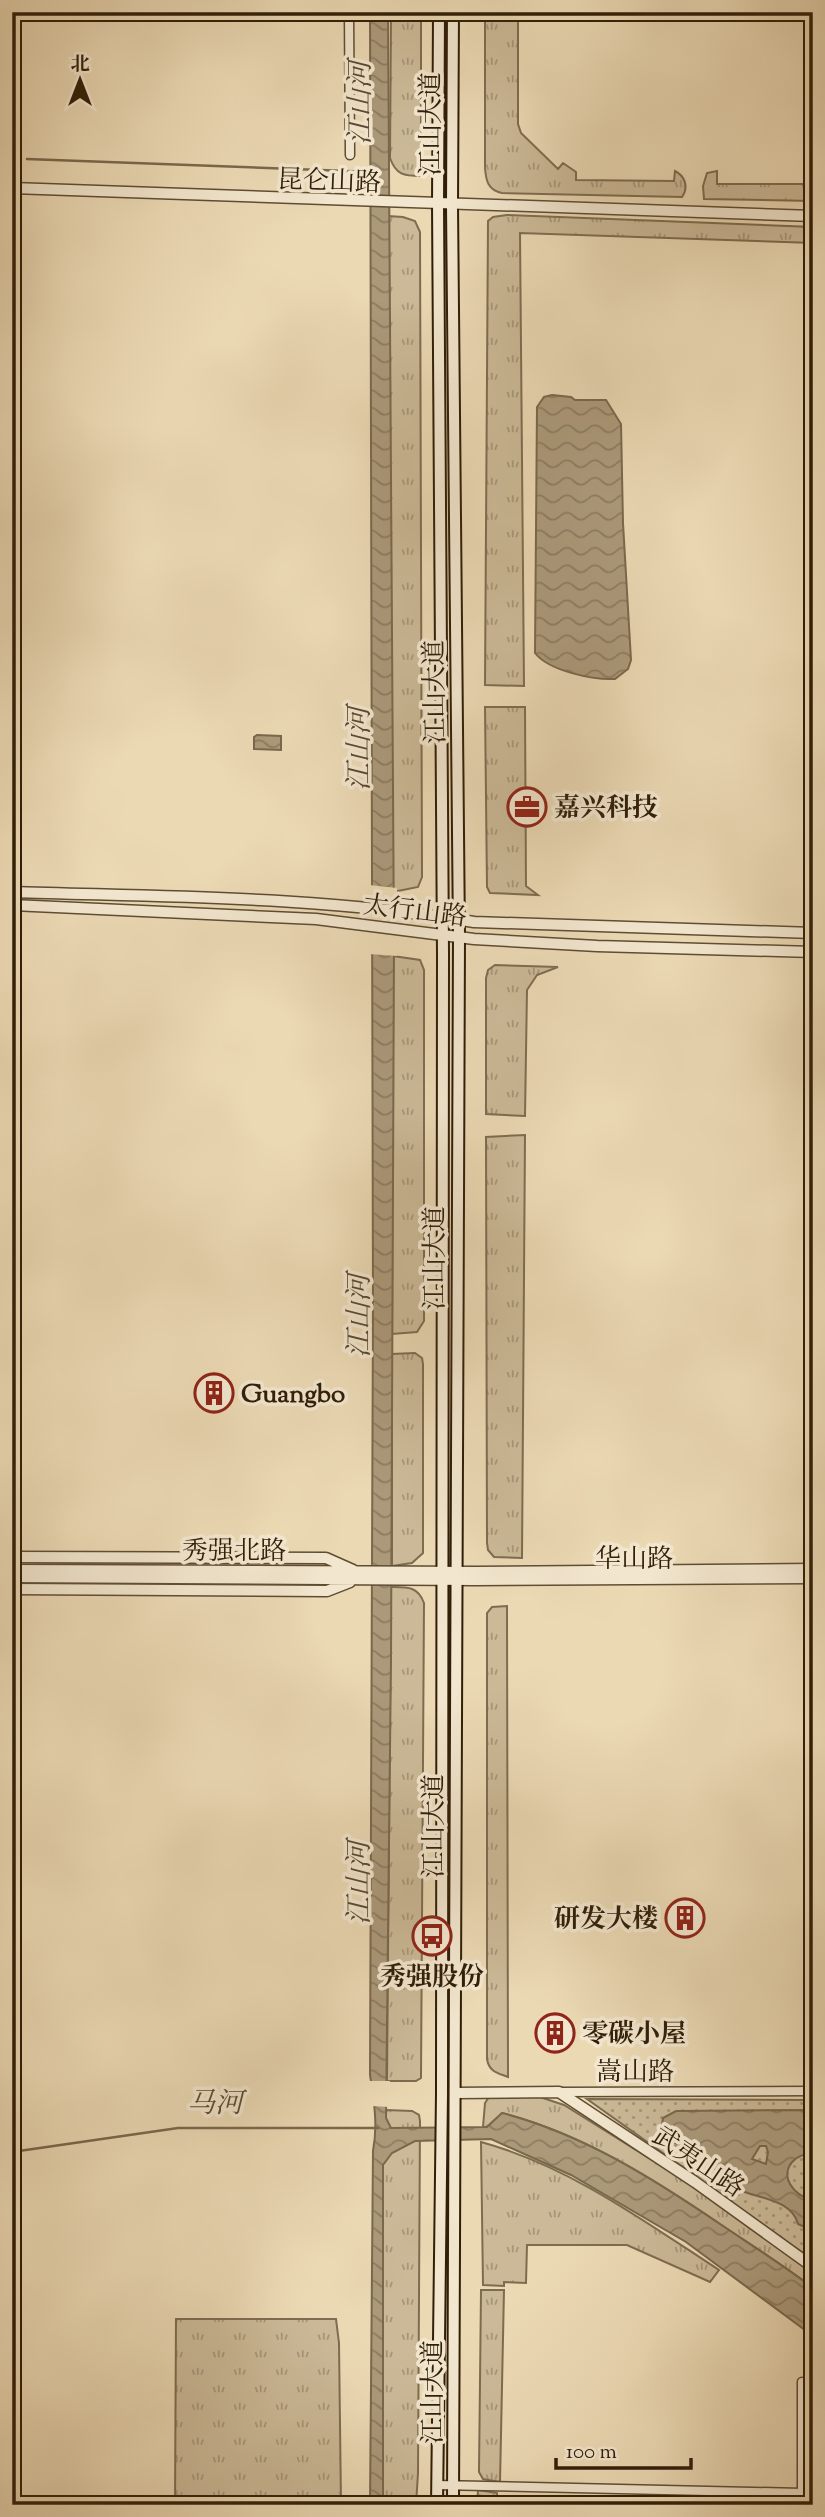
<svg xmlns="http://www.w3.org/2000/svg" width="825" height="2517" viewBox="0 0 825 2517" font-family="'Sorts Mill Goudy','Noto Serif SC',serif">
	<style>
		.grass { fill: url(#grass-tufts); stroke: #7e6c50; stroke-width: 2 }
		.garden { fill: url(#garden-dots); stroke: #7e6c50; stroke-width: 2 }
		.water { fill: url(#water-waves); stroke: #7a684c; stroke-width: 2; fill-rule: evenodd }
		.pier { fill: #ebd9b4 }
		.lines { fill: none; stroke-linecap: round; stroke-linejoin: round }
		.stream { stroke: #7a684c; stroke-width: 2.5 }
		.minor-casing { stroke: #5f4d33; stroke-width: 11 }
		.tertiary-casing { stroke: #5f4d33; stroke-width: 13 }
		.secondary-casing { stroke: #301e08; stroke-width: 14 }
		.minor { stroke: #f2e6ce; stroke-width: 8 }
		.tertiary { stroke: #f2e6ce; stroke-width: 10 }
		.secondary { stroke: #f2e6ce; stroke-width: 10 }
		.labels { text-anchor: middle; stroke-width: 7; stroke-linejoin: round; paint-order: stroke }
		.street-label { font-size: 26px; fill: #301e08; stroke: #f2e6ce }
		.poi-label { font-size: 26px; font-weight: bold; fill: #301e08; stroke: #f2e6ce; text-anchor: start }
		.water-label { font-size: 28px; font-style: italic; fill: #5b4930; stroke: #f2e6ce }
	</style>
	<defs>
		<pattern id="grass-tufts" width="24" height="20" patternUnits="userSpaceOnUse" patternTransform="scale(1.75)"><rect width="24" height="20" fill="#cbb997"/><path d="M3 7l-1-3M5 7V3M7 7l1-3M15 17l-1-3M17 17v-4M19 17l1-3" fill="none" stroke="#a59679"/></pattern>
		<pattern id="garden-dots" width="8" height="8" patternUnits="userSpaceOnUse" patternTransform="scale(1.75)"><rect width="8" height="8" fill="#cbb997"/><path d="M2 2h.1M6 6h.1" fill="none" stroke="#a59679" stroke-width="1.8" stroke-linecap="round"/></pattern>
		<pattern id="water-waves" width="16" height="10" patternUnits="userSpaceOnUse" patternTransform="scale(1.75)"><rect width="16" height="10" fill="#ab997a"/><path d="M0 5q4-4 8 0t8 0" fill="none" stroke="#8c7c62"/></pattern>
	</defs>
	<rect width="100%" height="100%" fill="#ebd9b4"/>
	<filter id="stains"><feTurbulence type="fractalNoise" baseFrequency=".00286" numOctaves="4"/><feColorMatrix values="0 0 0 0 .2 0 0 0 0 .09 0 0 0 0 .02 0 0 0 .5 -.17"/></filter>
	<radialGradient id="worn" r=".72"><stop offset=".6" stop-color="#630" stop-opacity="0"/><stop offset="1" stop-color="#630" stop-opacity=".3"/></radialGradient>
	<!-- grass -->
	<path class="grass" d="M391,12H421V176C404,176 396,175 390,158Z
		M485,12H518V124L521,133L558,169L563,163L576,172V180L674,181L675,171C685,176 689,187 682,197L502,193C488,190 486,181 485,168Z
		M717,171V184H813V201L704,199L703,186L707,173Z
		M507,215L813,227V243L520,233L524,686L485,685L488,221L493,217Z
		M388,216L403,217L415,221L420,232L422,877L418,887L393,892Z
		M485,707H525L526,886L538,895L490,893L487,887Z
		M393,956L420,960L424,970V1321L417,1332L392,1334Z
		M495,965L558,967L537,975L527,990L525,1116L486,1114V978L488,970Z
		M525,1135L522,1558L494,1557L488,1550L487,1543L486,1137Z
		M415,1353L422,1358L423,1364V1553L412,1563L392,1566V1354Z
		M391,1587C407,1587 418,1586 424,1603L421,2078L416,2081H387Z
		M507,1606L508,2077C498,2073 489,2072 487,2059V1613L492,1607Z
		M489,2097H540L564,2105L719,2202L813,2272V2288C783,2265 751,2245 720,2224C651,2178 583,2134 502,2113L487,2127H483L485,2103Z
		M386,2110L412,2111L419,2115L420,2121L418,2473L416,2505H383V2165Z
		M481,2142C569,2166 644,2221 719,2270L710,2282L627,2245H527L526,2283L504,2282V2286L483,2285Z
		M481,2290H504L500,2482L483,2479L479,2472Z
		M176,2319H336L339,2343L341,2505H175Z"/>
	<!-- garden -->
	<path class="garden" d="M587,2099L813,2100V2260Z
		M478,2490L497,2493V2505H477Z"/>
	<!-- water -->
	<path class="water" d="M370,12H388L394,944L391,1657L386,2118L391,2128L487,2127L502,2113C582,2134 651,2177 720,2224C751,2245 783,2265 813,2288V2336L686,2242L571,2175L491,2139L415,2141L392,2153L383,2165V2505H370L373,2151C378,2125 374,2101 370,2075L373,1308Z
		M552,395L571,397L575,400H606L621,424L623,523L631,660L628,669L615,679C593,680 549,671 535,653L537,407L544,397Z
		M257,735L281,736V750L254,749V737Z
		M813,2110V2155C797,2151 781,2168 790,2184C795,2193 804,2198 813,2201V2231L798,2224C791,2198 756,2199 735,2188C715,2178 717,2169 706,2157C695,2146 679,2147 667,2139L662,2125L663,2118L676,2111ZM760,2146H766L768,2152L766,2164L752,2159Z"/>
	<!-- pier -->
	<path class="pier" d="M369,885L397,888V956L369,954Z
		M367,2081H390V2107L372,2106Z"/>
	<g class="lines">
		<!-- stream -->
		<path class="stream" d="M27,159L373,172
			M12,2152L178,2128H378"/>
		<!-- minor casing -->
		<g class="minor-casing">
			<path id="minor" d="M349,12L350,155
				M560,2092L813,2091
				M802,2382V2505
				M437,2485L802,2493"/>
		</g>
		<!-- tertiary casing -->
		<g class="tertiary-casing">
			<path id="tertiary" d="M12,188L813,216
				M12,892C166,897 322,896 474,922L813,933
				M12,905L316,919L474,939L597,946L813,952
				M12,1557L326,1558L353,1570
				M12,1570L475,1572L813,1569
				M12,1577L475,1580L813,1578
				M12,1589L327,1591L350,1582
				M456,2093L559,2092L695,2182L813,2267"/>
		</g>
		<!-- secondary casing -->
		<g class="secondary-casing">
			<path id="secondary" d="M437,2505L442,2093L443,953L438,204L439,12
				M453,2505L459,937L452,205L453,12"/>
		</g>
		<!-- minor -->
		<use href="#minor" class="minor"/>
		<!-- tertiary -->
		<use href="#tertiary" class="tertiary"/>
		<!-- secondary -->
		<use href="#secondary" class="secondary"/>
	</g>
	<!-- icons -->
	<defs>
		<g id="office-ring" transform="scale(2.0125)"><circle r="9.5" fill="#f2e6ce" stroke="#8f2418" stroke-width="1.5"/><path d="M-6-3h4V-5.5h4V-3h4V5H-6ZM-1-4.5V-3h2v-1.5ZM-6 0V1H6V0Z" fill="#8f2418"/></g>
		<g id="building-ring" transform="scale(2.0125)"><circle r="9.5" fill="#f2e6ce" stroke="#8f2418" stroke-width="1.5"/><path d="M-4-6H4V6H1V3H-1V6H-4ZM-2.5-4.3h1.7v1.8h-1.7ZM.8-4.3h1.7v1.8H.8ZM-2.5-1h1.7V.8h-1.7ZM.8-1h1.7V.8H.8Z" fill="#8f2418"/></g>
		<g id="bus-ring" transform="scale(2.0125)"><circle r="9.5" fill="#f2e6ce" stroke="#8f2418" stroke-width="1.5"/><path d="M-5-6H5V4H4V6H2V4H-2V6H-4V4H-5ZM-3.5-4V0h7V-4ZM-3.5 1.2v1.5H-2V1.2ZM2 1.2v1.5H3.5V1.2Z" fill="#8f2418"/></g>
	</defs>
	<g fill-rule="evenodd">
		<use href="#office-ring" x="527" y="807"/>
		<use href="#building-ring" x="214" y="1393"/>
		<use href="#building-ring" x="685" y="1918"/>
		<use href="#bus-ring" x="432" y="1936"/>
		<use href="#building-ring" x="555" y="2033"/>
	</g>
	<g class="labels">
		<!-- street labels -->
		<g class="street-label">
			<text transform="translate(430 124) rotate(-90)" y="9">江山大道</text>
			<text transform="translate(329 180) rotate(2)" y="9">昆仑山路</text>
			<text transform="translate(434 692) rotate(-91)" y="9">江山大道</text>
			<text transform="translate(415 910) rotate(7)" y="9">太行山路</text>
			<text transform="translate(434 1258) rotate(-90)" y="9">江山大道</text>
			<text x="234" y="1559">秀强北路</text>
			<text x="634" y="1567">华山路</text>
			<text transform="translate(433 1826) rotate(-90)" y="9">江山大道</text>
			<text x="635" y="2080">嵩山路</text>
			<text transform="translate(699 2161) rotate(34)" y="9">武夷山路</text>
			<text transform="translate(432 2392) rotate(-90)" y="9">江山大道</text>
		</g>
		<!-- poi labels -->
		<g class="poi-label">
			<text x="554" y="816">嘉兴科技</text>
			<text x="241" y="1402">Guangbo</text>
			<text x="658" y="1927" text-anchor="end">研发大楼</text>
			<text x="432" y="1985" text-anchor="middle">秀强股份</text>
			<text x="582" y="2042">零碳小屋</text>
		</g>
		<!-- water labels -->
		<g class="water-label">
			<text transform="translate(359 103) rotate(-90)" y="10">江山河</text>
			<text transform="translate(358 749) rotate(-90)" y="10">江山河</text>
			<text transform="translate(358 1316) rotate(-90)" y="10">江山河</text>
			<text transform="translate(358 1883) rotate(-90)" y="10">江山河</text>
			<text x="215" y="2112">马河</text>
		</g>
	</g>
	<!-- margin -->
	<rect width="825" height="2517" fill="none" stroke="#ebd9b4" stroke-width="42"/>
	<rect x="14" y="14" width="797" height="2489" fill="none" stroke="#301e08" stroke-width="3.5"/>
	<rect x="21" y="21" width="783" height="2475" fill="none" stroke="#301e08" stroke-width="2"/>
	<!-- north arrow -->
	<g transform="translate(80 80)" stroke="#f2e6ce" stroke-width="5" paint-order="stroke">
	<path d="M0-5L12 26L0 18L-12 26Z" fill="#301e08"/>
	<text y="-10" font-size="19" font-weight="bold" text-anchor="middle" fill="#301e08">北</text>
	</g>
	<!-- scale -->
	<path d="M556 2458v10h135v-10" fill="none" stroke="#301e08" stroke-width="3.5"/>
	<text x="566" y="2458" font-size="21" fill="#301e08" stroke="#f2e6ce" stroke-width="5" paint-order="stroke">100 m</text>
	<rect width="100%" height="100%" filter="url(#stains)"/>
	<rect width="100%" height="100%" fill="url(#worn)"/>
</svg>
